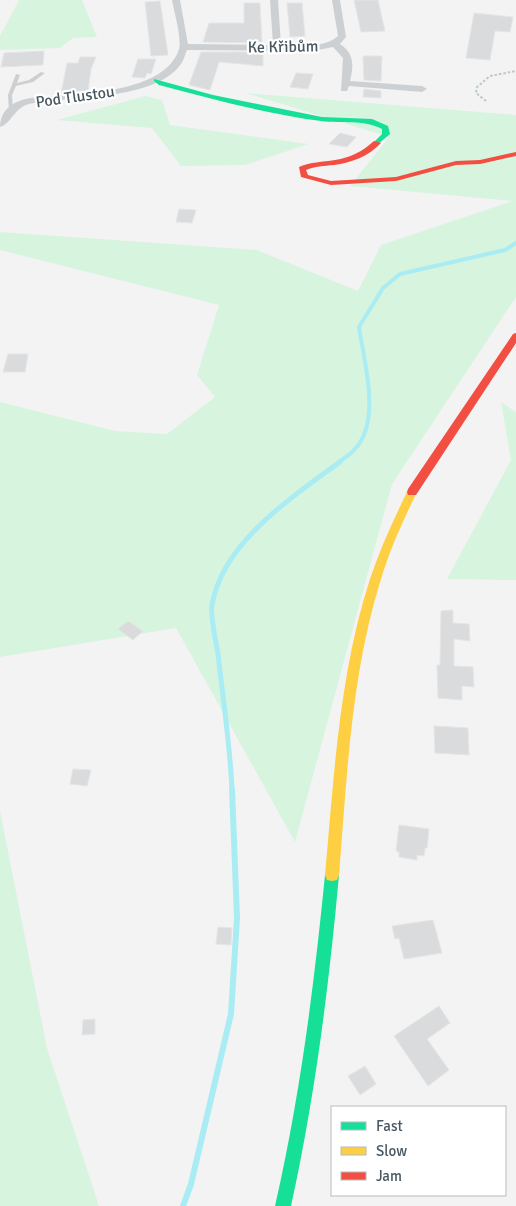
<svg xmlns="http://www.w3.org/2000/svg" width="516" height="1206" viewBox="0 0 516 1206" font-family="Signika,sans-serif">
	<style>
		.green { fill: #d7f4df }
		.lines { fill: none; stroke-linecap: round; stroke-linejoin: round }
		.stream-far2 { stroke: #a9ecf4; stroke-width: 4 }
		.stream-far1 { stroke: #a9ecf4; stroke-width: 5 }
		.stream { stroke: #a9ecf4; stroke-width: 6 }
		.building { fill: #dadbdc; stroke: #e5e5e6 }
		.path { stroke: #bac8c3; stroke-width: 2; stroke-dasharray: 2.5 2; stroke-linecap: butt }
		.lane { fill: #cdd0d2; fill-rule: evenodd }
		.street { fill: #cdd0d2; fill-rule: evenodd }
		.fast { fill: #16e098; fill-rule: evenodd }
		.slow { fill: #ffcf43; fill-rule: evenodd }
		.jam { fill: #f24e42; fill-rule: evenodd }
		.labels { text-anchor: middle; stroke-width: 4.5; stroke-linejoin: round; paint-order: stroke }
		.far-street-label { font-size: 16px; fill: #485862; stroke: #fff }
	</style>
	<rect width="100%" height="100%" fill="#f4f3f3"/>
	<!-- green -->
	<path class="green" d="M19,0H82L97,37L73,38L60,48L0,50V36Z
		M246,93L516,115V297L392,484L295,842L176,628L0,657V402L115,431L167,434L215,397L197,375L219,305L0,250V232L257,250L358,291L381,245L512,201L350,186L389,137Z
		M145,96L162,100L170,125L309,144L245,165L181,166L152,128L57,120Z
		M501,402L516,412V580L447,579L511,460Z
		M0,811L47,1048L99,1206H0Z"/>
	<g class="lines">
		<!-- stream-far2 -->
		<path class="stream-far2" d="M339,462C344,458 350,455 354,450C382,423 364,361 359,327L383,288L400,274L505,250L516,243"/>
		<!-- stream-far1 -->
		<path class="stream-far1" d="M232,790C230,744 223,699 218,654C216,641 210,617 212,605C223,541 293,497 341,461"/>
		<!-- stream -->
		<path class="stream" d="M183,1206L191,1184L231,1014L237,918L232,789"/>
	</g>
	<!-- building -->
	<path class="building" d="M354,0H378L385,31L361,32Z
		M160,1L168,55L151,56L145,2Z
		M244,3H260L262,43L203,42L209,23H244Z
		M287,3H302L305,36L290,37Z
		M474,13L513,17L510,32L495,31L490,60L466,58Z
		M44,51L43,65L1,67L4,53Z
		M201,52H263V66L219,62L210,90L189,85Z
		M363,56H382L381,81L364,80Z
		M80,57H96L91,69L88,91L61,94L67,63H78Z
		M138,59H156L151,74L147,73L145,78L132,77Z
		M296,73L313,74L308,89L290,87Z
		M364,89L381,91V98L363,97Z
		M340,133L356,137L347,147L329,144Z
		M179,209L196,210L192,223L176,222Z
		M8,354H28L25,372H3Z
		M453,610V623L469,624L470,641L454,639V666L473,667L474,687L462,686V700L438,698L437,665H440L441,611Z
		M128,621L143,631L133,640L118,629Z
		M434,726L468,728L469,755L435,753Z
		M73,769L91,770L87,786L70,784Z
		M399,825L429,829L427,848H425L424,856L417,855V860L399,857V852L396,851Z
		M433,920L442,953L404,959L399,938L395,939L392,926Z
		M218,927L232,928L231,945L216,944Z
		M439,1006L450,1023L427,1039L449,1070L428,1086L394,1036Z
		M95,1019V1034L82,1035L83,1020Z
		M365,1066L376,1084L360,1095L348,1076Z"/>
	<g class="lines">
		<!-- path -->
		<path class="path" d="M486,101L476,93L477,87L490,76L516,71"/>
		<!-- lane -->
		<path class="lane" d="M41,72L45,73L33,82L16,86L12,95L13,110L9,111L8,95L16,74L20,75L17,83L29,80Z"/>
		<!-- street -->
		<path class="street" d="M172,0H180L188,44L273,45L270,0H278L281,45C300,45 323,49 338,36L332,0H340L346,37L340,44C354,53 354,65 350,81L422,86L427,89L422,92L349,86L347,91H341L343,58L333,47L313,51L187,50C185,54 184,60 181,64C155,101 69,96 29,104C15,107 11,124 0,127C0,113 9,104 22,100C31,97 43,97 53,96C89,93 166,91 179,49C182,39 174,11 172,0Z"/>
		<!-- fast -->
		<path class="fast" d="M154,79L213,95L322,117L372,119L388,126L390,134L377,145L373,143L382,134V129C363,119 342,124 321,121C268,114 211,99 159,85L154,81Z
			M332,869L337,870L339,875C329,986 315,1097 291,1206H275C300,1097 314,986 325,875L327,870Z"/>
		<!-- slow -->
		<path class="slow" d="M412,488L417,492C403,521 390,549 381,579C351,674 347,777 339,875L337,880L332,881L327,880L325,875C334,777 339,674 370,579C380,549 393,521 407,492Z"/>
		<!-- jam -->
		<path class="jam" d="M374,141L381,143C369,156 351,163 334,165C324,166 315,166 306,170L308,175L331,181L396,177L456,161L480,160L516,152V156L480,164L456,165L396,181L331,185L301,177L299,167C311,162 322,162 335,160C350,158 363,151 374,141Z
			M516,333V343L416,495H408L407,492L408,489L513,334Z"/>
	</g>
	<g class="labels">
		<!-- far-street labels -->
		<g class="far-street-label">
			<text transform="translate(283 46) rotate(-1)" y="6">Ke Křibům</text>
			<text transform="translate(75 96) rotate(-8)" y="6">Pod Tlustou</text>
		</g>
	</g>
	<!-- legend -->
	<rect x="331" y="1106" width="175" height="90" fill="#ffffff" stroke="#b6bcc0"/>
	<rect x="341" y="1122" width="25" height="8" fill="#16e098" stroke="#b6bcc0"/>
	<text x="376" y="1131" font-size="15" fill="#485862">Fast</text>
	<rect x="341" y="1147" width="25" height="8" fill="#ffcf43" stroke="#b6bcc0"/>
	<text x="376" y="1156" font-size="15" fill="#485862">Slow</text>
	<rect x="341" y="1172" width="25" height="8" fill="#f24e42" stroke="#b6bcc0"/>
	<text x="376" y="1181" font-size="15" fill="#485862">Jam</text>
</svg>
